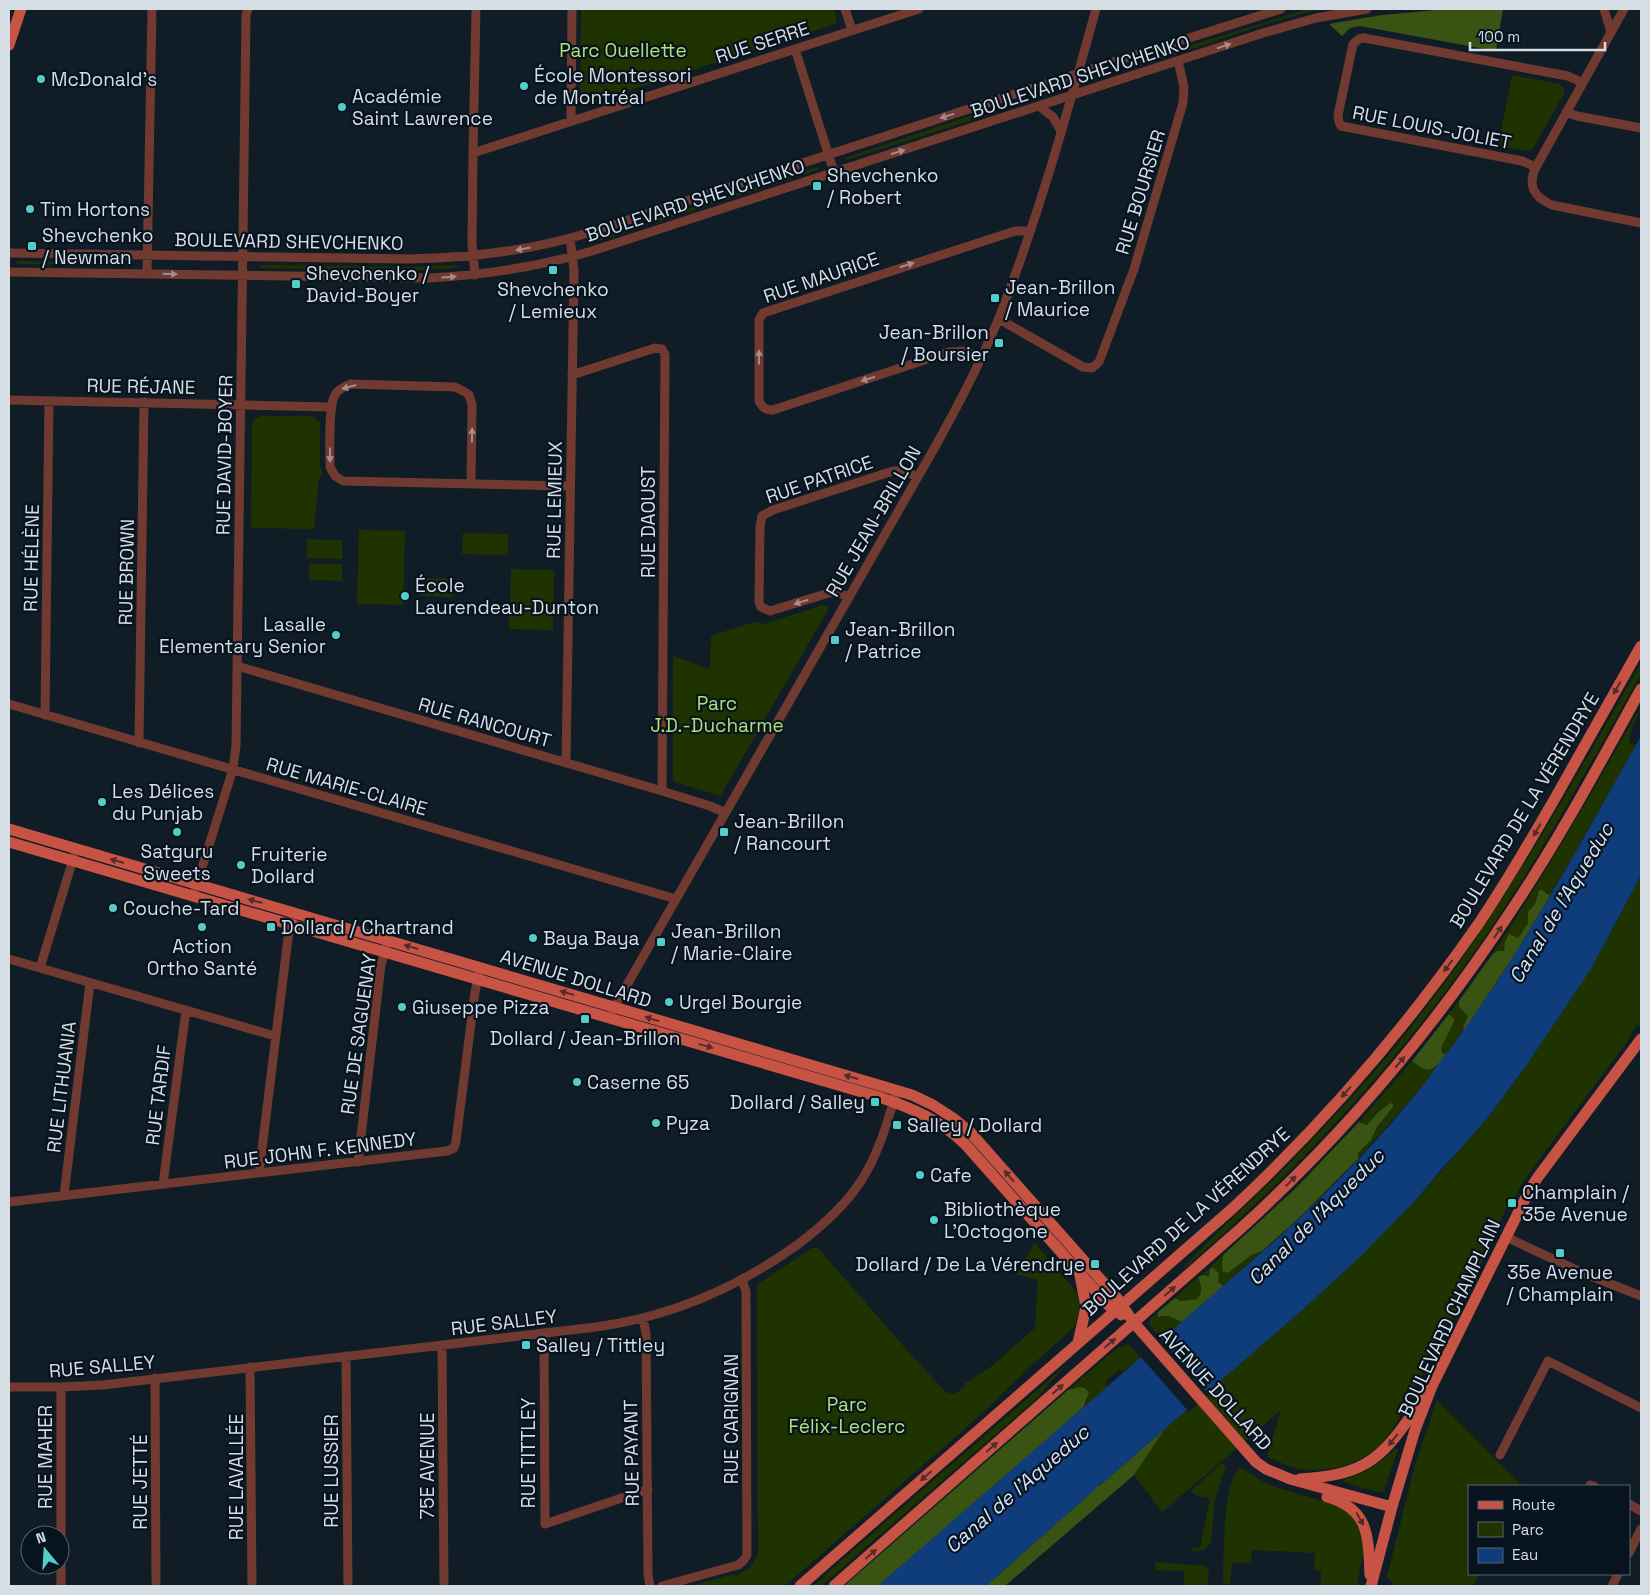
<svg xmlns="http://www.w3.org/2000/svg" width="1650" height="1595" viewBox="0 0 1650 1595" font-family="'Space Grotesk',sans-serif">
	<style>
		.green { fill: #1f3300 }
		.forest { fill: #395313 }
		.water { fill: #0f3d7c }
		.pier { fill: #101d27 }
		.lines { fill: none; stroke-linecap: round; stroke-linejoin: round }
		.minor { stroke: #713a31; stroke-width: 9 }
		.major { stroke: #c65343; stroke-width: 11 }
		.oneway { fill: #a38c8b }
		.oneway2 { fill: #532d2d }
		.poi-dot { fill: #54cdc8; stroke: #07131e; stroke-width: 2 }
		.labels { text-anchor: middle; stroke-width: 4.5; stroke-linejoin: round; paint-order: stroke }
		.street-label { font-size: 19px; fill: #d5dde5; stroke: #07131e }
		.park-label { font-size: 19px; fill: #afe174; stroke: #07131e }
		.poi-label { font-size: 19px; fill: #d5dde5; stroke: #07131e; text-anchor: start }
		.water-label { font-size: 20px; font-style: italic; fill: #d6e3f6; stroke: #07131e }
	</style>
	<rect width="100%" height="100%" fill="#101d27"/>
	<!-- green -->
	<path class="green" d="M581,9H834L837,21L835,24L584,105L580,101Z
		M1308,9H1314L1315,10L1269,23L1141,66V64L1182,48Z
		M1512,75L1560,84L1564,89V93L1533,149L1529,151L1498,146Z
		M1006,104V105L969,121L846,160L845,158Z
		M817,167L818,170L589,244V241Z
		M17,261L132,263V266L17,264Z
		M260,265L411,267L457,265V268L421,270L260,268Z
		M261,416H312L320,422V465L323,474L319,478L314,529L251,528L252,424L256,418Z
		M359,530L405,531L403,605L357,604Z
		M463,533L508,534V555L462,554Z
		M307,539L342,540V559L307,558Z
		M309,564H342V581L309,580Z
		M511,569L554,570L553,630L509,629Z
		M420,578L453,579V597L419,596Z
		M823,605L827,606L828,610L721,795H718L675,782L673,778V656L710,669L711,636L754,622L764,624Z
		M1641,663V674C1593,758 1547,844 1493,925C1406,1054 1302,1166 1185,1268L1184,1267C1215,1232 1251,1203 1283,1170C1321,1131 1361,1089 1396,1046C1492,929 1566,795 1641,663Z
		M1639,710C1638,721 1627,731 1630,743L1633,745L1637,744L1550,896L1546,892L1537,894L1535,904L1528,912V923L1520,936L1518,938H1507L1504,951H1497L1491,956C1545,876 1591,793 1639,710Z
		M1641,875V1022L1639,1026L1637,1025L1631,1033L1632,1035L1535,1165L1521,1185L1514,1199L1509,1197L1507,1202L1509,1203L1498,1225L1500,1227L1396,1424C1391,1430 1386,1439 1380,1445C1359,1465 1328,1473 1300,1469C1289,1467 1278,1461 1267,1457L1281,1410L1162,1512L1134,1475L1165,1429L1300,1312L1352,1264L1414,1202L1489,1116L1526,1066L1591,969Z
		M1459,1001V1007L1468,1016L1463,1027L1464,1031L1446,1055L1442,1053L1441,1048L1455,1020L1449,1014Z
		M1412,1061L1423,1068L1435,1069L1426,1083L1358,1159V1153L1371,1140L1377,1127L1390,1109V1103L1378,1111L1367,1125L1359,1122Z
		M1035,1243L1077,1293L1080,1311L1074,1327L1031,1366L977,1418L785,1586H690L733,1574L736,1576L750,1568L758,1555L757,1288L758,1284L812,1248H818L913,1357L946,1392L954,1394L966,1386L964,1384L992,1366L1035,1328L1038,1280L1016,1274Z
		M1261,1252L1223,1286L1218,1282L1219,1273L1213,1268L1206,1277L1202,1275L1223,1255L1222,1264L1224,1273H1228L1253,1254Z
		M1198,1277C1201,1286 1204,1292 1197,1299L1181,1301L1175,1298Z
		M1158,1312L1157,1315L1160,1318L1168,1316L1182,1322L1162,1340L1149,1324L1151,1318Z
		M1127,1345L1131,1346L1141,1358L1123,1372L1120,1369L1105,1382L1108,1386L1083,1408L1088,1399L1074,1388L1068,1390L1117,1348Z
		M1066,1365L1036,1399L821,1586H812L824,1578L826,1574Z
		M1437,1400L1522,1486H1469V1574H1479L1473,1586H1396L1387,1577L1415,1465Z
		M1396,1448L1398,1449L1384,1491L1379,1492L1343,1482V1480C1363,1474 1381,1464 1396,1448Z
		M1221,1463L1226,1466L1215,1499L1211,1542L1206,1549L1195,1552L1192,1550V1547L1200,1548L1210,1498L1196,1496L1191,1491Z
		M1240,1467L1267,1484L1344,1508L1356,1520L1363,1541V1551L1357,1586H1321V1571L1314,1570L1315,1553L1252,1550L1251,1563L1236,1562L1232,1564L1230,1584H1225L1223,1580C1224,1553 1222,1486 1240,1467Z
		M1155,1562L1205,1566L1209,1572L1208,1586H1184V1571L1155,1570Z"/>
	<!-- forest -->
	<path class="forest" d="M1448,9H1503L1496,51L1360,26L1350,28L1342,36L1329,24L1382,15Z
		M1539,890H1542L1550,896L1517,951L1464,1031L1463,1027L1468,1016L1459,1007V1001L1491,956L1497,951H1504L1505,942L1509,934L1518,938L1528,923V912L1535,904Z
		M1449,1014L1455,1020L1441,1048L1442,1053L1446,1055C1433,1072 1429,1074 1412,1061Z
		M1390,1103L1393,1104V1107L1377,1127L1371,1140L1358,1153V1159L1298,1219L1261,1252L1253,1254L1228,1273L1223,1272L1222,1264L1223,1255L1296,1188L1359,1122L1367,1125L1378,1112Z
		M1213,1268L1219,1273L1218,1282L1223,1286L1182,1322L1168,1316L1158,1317V1312L1175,1298L1181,1301L1197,1299C1204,1292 1201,1286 1198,1277L1202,1275L1207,1276L1209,1275L1210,1269Z
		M1081,1387L1086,1389L1089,1393L1083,1408L878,1586H844L1068,1390Z
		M1165,1429L1134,1475L1005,1586H986L1094,1490L1097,1485L1099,1486Z"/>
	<!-- water -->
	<path class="water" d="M1641,736V875L1591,969L1526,1066L1489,1116L1462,1147L1438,1173L1414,1202L1360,1257L1300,1312L1099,1486L1097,1485L1094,1490L986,1586H878L1277,1239C1330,1191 1380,1139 1425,1083C1429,1078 1432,1072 1436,1067C1516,965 1577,849 1641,736Z"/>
	<!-- pier -->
	<path class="pier" d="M1160,1338L1209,1394L1189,1412L1140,1356Z"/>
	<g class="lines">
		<!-- minor -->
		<path class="minor" d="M845,9L852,30
			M1604,9L1611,32
			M1624,9L1536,167C1527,186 1534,197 1552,205L1641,223
			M795,49L834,172
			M1039,106L1053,117L1061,131
			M1566,112L1577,116L1641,128
			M571,121L572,9
			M473,153L919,9
			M1536,167L1522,161L1341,126L1339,122L1338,115L1353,44L1359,39L1364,38L1568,76L1583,83
			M9,253L408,259C470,258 529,251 588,233L1110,63L1281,9
			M9,272L429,278C485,275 538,267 592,251L1263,33L1316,18L1367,9
			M147,274L152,9
			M475,275L472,243L473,153L476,9
			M999,319L1083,367L1092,368L1099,362L1134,269L1183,103L1184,87L1178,61
			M982,357L964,351L949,352L773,410C765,410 763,408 759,401V320L763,313L1015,231H1030
			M572,375L655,348L662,349L665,355L662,791
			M9,400L331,407
			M471,483L472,405L469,395L465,392L455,387L351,384C345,386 338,389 335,395C328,406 330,453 330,467L335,476L343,481L570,486
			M848,596L832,592L770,611L761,607L759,602L760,527L762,516L773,510L893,471H905L917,477
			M237,666L662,791L710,806L724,812
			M9,704L676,899
			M45,715L49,401
			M139,743L144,402
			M566,763L574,270L570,238
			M193,896L233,769L236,746L246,15L248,9
			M9,959L275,1036
			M40,968L74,856
			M612,1011L935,447C960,402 984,357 1002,310C1040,212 1068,110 1096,9
			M358,1162L381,965L388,940
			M259,1173L288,938L292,920
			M163,1184L186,1010
			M64,1195L90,983
			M9,1202L447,1151L454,1148L456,1141L475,992L479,974
			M1506,1237L1583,1273L1641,1296
			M643,1319L646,1333L648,1575L650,1586
			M544,1333L545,1524L648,1489
			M442,1345L444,1586
			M346,1356L348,1586
			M250,1367L252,1586
			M155,1378L156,1586
			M9,1387H61L103,1385L596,1327C669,1317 737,1288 797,1245C821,1227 845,1206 861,1181C878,1155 886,1126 895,1097
			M61,1387V1586
			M1500,1455L1548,1361L1641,1408
			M1590,1485L1594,1486
			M1629,1504L1641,1511
			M1629,1553L1641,1529
			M662,1586L738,1565L744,1560L747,1555L746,1291L742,1280
			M1612,1586L1618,1574"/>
		<!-- major -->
		<path class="major" d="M9,45L21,9
			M9,829L882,1086L912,1095L933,1105L953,1118L970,1132L1117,1298L1134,1323L1256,1462L1266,1469L1290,1479L1392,1507
			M9,842L879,1097C912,1108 940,1120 965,1144L1108,1305L1121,1315
			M1078,1343L1086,1307L1080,1275
			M1300,1479C1371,1475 1384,1455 1422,1400
			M1327,1497C1370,1509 1368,1537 1370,1575
			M800,1586L1233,1208C1324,1123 1406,1028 1477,926C1505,885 1529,843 1554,800C1583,749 1612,698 1641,646
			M834,1586L1239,1230C1344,1135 1435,1027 1513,908C1560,838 1600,763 1641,689
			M1371,1586L1392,1507L1415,1430L1432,1386L1529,1191L1538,1177L1641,1039"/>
	</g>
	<!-- one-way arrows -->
	<defs><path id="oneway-solid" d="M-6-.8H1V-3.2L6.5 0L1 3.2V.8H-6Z" transform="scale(1.25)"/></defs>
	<g class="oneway">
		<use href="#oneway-solid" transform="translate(1224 46) rotate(-18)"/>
		<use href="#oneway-solid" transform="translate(947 116) rotate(162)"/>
		<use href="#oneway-solid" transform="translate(898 152) rotate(-18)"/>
		<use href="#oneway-solid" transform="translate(523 249) rotate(169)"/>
		<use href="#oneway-solid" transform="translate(907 265) rotate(-18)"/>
		<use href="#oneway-solid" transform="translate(170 274) rotate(1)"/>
		<use href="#oneway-solid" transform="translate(449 277) rotate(-3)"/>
		<use href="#oneway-solid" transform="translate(759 357) rotate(-90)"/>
		<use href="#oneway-solid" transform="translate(868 379) rotate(162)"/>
		<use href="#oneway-solid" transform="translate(349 387) rotate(165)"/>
		<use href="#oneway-solid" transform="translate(472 435) rotate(-89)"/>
		<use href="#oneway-solid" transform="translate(330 455) rotate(90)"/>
		<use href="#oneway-solid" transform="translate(801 602) rotate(162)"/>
	</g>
	<g class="oneway2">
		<use href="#oneway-solid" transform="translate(1617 688) rotate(119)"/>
		<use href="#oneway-solid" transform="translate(1537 830) rotate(119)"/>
		<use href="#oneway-solid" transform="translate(117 861) rotate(-164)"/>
		<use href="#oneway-solid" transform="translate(255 901) rotate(-164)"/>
		<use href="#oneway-solid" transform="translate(1498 932) rotate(-56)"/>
		<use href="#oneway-solid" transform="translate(411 947) rotate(-164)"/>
		<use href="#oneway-solid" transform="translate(1448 966) rotate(126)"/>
		<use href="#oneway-solid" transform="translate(567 993) rotate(-164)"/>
		<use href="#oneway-solid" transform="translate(652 1019) rotate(-163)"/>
		<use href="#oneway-solid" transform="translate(706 1046) rotate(16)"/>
		<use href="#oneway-solid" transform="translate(1400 1062) rotate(-50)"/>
		<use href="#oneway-solid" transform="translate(851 1077) rotate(-164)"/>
		<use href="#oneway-solid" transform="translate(1346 1092) rotate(131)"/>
		<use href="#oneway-solid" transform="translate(1009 1176) rotate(-131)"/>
		<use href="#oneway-solid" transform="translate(1291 1181) rotate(-45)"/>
		<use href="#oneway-solid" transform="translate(1170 1291) rotate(-41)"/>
		<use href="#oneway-solid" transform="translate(1110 1343) rotate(-41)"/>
		<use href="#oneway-solid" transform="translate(1058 1389) rotate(-41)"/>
		<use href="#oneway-solid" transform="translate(1393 1440) rotate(129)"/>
		<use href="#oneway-solid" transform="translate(992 1447) rotate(-41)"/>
		<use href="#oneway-solid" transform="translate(926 1476) rotate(139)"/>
		<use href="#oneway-solid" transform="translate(1360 1519) rotate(61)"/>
		<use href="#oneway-solid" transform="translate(871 1554) rotate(-41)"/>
	</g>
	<!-- markers -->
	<g class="poi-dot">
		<circle cx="41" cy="79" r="5"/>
		<circle cx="524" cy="86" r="5"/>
		<circle cx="342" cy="107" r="5"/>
		<rect x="812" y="181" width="10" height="10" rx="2.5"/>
		<circle cx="30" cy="209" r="5"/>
		<rect x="27" y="241" width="10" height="10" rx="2.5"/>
		<rect x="548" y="265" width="10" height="10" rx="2.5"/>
		<rect x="291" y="279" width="10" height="10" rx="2.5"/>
		<rect x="990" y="293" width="10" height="10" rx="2.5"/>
		<rect x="994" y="338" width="10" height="10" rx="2.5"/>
		<circle cx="405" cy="596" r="5"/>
		<circle cx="336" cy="635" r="5"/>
		<rect x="830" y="635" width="10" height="10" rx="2.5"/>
		<circle cx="102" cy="802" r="5"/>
		<circle cx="177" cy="832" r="5"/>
		<rect x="719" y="827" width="10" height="10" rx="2.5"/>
		<circle cx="241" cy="865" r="5"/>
		<circle cx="113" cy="908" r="5"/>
		<circle cx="202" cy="927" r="5"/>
		<rect x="266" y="922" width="10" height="10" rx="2.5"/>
		<circle cx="533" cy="938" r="5"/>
		<rect x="656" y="937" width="10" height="10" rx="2.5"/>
		<circle cx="669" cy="1002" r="5"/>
		<circle cx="402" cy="1007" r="5"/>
		<rect x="580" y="1014" width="10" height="10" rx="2.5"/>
		<circle cx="577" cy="1082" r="5"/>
		<rect x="870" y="1097" width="10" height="10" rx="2.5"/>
		<circle cx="656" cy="1123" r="5"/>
		<rect x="892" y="1120" width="10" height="10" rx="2.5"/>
		<circle cx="920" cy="1175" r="5"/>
		<rect x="1507" y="1198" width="10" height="10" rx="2.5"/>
		<circle cx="934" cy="1220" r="5"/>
		<rect x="1555" y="1248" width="10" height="10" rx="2.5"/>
		<rect x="1090" y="1259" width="10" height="10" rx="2.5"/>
		<rect x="521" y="1340" width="10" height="10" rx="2.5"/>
	</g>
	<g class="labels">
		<!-- street labels -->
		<g class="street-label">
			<text transform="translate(762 42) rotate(-18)" y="7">RUE SERRE</text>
			<text transform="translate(1080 76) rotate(-18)" y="7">BOULEVARD SHEVCHENKO</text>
			<text transform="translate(1432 127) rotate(11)" y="7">RUE LOUIS-JOLIET</text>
			<text transform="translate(1140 192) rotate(-73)" y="7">RUE BOURSIER</text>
			<text transform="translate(695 200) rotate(-18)" y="7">BOULEVARD SHEVCHENKO</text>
			<text transform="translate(289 241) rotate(1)" y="7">BOULEVARD SHEVCHENKO</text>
			<text transform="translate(821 277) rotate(-19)" y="7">RUE MAURICE</text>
			<text transform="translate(141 386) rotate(1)" y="7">RUE RÉJANE</text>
			<text transform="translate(224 455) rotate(-89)" y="7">RUE DAVID-BOYER</text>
			<text transform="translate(819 479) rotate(-19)" y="7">RUE PATRICE</text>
			<text transform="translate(554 500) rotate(-89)" y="7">RUE LEMIEUX</text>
			<text transform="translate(873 521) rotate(-60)" y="7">RUE JEAN-BRILLON</text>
			<text transform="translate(648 522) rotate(-90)" y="7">RUE DAOUST</text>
			<text transform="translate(31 558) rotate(-89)" y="7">RUE HÉLÈNE</text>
			<text transform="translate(126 572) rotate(-89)" y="7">RUE BROWN</text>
			<text transform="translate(485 722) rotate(16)" y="7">RUE RANCOURT</text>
			<text transform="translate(347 786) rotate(16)" y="7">RUE MARIE-CLAIRE</text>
			<text transform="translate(1524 810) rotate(-59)" y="7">BOULEVARD DE LA VÉRENDRYE</text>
			<text transform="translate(576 978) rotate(17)" y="7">AVENUE DOLLARD</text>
			<text transform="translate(358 1034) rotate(-82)" y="7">RUE DE SAGUENAY</text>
			<text transform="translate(61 1087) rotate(-83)" y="7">RUE LITHUANIA</text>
			<text transform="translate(158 1095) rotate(-83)" y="7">RUE TARDIF</text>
			<text transform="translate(320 1150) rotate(-7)" y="7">RUE JOHN F. KENNEDY</text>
			<text transform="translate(1186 1221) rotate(-42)" y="7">BOULEVARD DE LA VÉRENDRYE</text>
			<text transform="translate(1449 1318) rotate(-65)" y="7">BOULEVARD CHAMPLAIN</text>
			<text transform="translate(504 1322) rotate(-7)" y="7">RUE SALLEY</text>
			<text transform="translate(102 1366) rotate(-5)" y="7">RUE SALLEY</text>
			<text transform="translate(1216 1389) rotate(48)" y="7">AVENUE DOLLARD</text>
			<text transform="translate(731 1419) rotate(-90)" y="7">RUE CARIGNAN</text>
			<text transform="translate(528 1453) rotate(-90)" y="7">RUE TITTLEY</text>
			<text transform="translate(631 1453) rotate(-91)" y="7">RUE PAYANT</text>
			<text transform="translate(45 1457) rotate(-90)" y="7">RUE MAHER</text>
			<text transform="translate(427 1466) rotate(-90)" y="7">75E AVENUE</text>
			<text transform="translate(331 1471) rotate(-90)" y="7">RUE LUSSIER</text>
			<text transform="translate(236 1477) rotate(-90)" y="7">RUE LAVALLÉE</text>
			<text transform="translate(140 1482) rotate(-90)" y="7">RUE JETTÉ</text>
		</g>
		<!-- park labels -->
		<g class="park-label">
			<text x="623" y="57">Parc Ouellette</text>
			<text x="717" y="710">Parc<tspan x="717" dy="22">J.D.-Ducharme</tspan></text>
			<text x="847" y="1411">Parc<tspan x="847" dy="22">Félix-Leclerc</tspan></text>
		</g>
		<!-- poi labels -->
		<g class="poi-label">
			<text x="534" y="82">École Montessori<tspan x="534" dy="22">de Montréal</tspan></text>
			<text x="51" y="86">McDonald's</text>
			<text x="352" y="103">Académie<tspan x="352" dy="22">Saint Lawrence</tspan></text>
			<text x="827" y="182">Shevchenko<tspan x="827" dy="22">/ Robert</tspan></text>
			<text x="40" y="216">Tim Hortons</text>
			<text x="42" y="242">Shevchenko<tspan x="42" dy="22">/ Newman</tspan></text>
			<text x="306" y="280">Shevchenko /<tspan x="306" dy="22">David-Boyer</tspan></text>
			<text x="1005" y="294">Jean-Brillon<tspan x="1005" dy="22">/ Maurice</tspan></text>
			<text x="553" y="296" text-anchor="middle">Shevchenko<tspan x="553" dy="22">/ Lemieux</tspan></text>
			<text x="989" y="339" text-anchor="end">Jean-Brillon<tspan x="989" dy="22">/ Boursier</tspan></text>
			<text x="415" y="592">École<tspan x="415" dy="22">Laurendeau-Dunton</tspan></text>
			<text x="326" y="631" text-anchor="end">Lasalle<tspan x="326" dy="22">Elementary Senior</tspan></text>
			<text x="845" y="636">Jean-Brillon<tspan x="845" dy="22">/ Patrice</tspan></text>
			<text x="112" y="798">Les Délices<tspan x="112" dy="22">du Punjab</tspan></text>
			<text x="734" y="828">Jean-Brillon<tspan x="734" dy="22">/ Rancourt</tspan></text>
			<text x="177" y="858" text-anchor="middle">Satguru<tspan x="177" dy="22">Sweets</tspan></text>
			<text x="251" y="861">Fruiterie<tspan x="251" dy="22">Dollard</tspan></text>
			<text x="123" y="915">Couche-Tard</text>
			<text x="281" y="934">Dollard / Chartrand</text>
			<text x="671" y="938">Jean-Brillon<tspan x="671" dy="22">/ Marie-Claire</tspan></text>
			<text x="543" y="945">Baya Baya</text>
			<text x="202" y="953" text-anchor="middle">Action<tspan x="202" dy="22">Ortho Santé</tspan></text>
			<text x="679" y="1009">Urgel Bourgie</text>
			<text x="412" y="1014">Giuseppe Pizza</text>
			<text x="585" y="1045" text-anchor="middle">Dollard / Jean-Brillon</text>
			<text x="587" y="1089">Caserne 65</text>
			<text x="865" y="1109" text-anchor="end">Dollard / Salley</text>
			<text x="666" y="1130">Pyza</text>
			<text x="907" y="1132">Salley / Dollard</text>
			<text x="930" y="1182">Cafe</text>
			<text x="1522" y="1199">Champlain /<tspan x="1522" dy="22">35e Avenue</tspan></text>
			<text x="944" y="1216">Bibliothèque<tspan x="944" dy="22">L’Octogone</tspan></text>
			<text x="1085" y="1271" text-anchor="end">Dollard / De La Vérendrye</text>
			<text x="1560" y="1279" text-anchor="middle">35e Avenue<tspan x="1560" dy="22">/ Champlain</tspan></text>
			<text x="536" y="1352">Salley / Tittley</text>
		</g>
		<!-- water labels -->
		<g class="water-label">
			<text transform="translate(1561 903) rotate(-59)" y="7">Canal de l'Aqueduc</text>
			<text transform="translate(1316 1217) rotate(-45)" y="7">Canal de l'Aqueduc</text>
			<text transform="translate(1017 1489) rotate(-41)" y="7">Canal de l'Aqueduc</text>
		</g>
	</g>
	<!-- border -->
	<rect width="1650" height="1595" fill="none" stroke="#d5dde5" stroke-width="20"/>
	<!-- legend -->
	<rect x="1468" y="1485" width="162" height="90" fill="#07131e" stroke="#59646e"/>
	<rect x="1478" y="1501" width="25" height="8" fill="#c65343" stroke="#59646e"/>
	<text x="1512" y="1510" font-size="15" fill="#d5dde5">Route</text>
	<rect x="1478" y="1522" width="25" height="15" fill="#1f3300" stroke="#59646e"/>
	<text x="1512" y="1535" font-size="15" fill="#d5dde5">Parc</text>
	<rect x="1478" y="1548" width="25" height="15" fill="#0f3d7c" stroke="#59646e"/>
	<text x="1512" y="1560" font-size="15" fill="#d5dde5">Eau</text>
	<!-- north arrow -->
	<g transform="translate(45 1550) rotate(342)"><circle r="24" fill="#07131e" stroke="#59646e"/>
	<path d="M0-4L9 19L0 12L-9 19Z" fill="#54cdc8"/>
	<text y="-8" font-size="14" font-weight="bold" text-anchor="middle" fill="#d5dde5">N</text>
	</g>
	<!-- scale -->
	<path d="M1470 42v8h135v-8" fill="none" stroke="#d5dde5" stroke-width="2.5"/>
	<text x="1478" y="42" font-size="15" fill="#d5dde5" stroke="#07131e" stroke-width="4" paint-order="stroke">100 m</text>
</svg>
